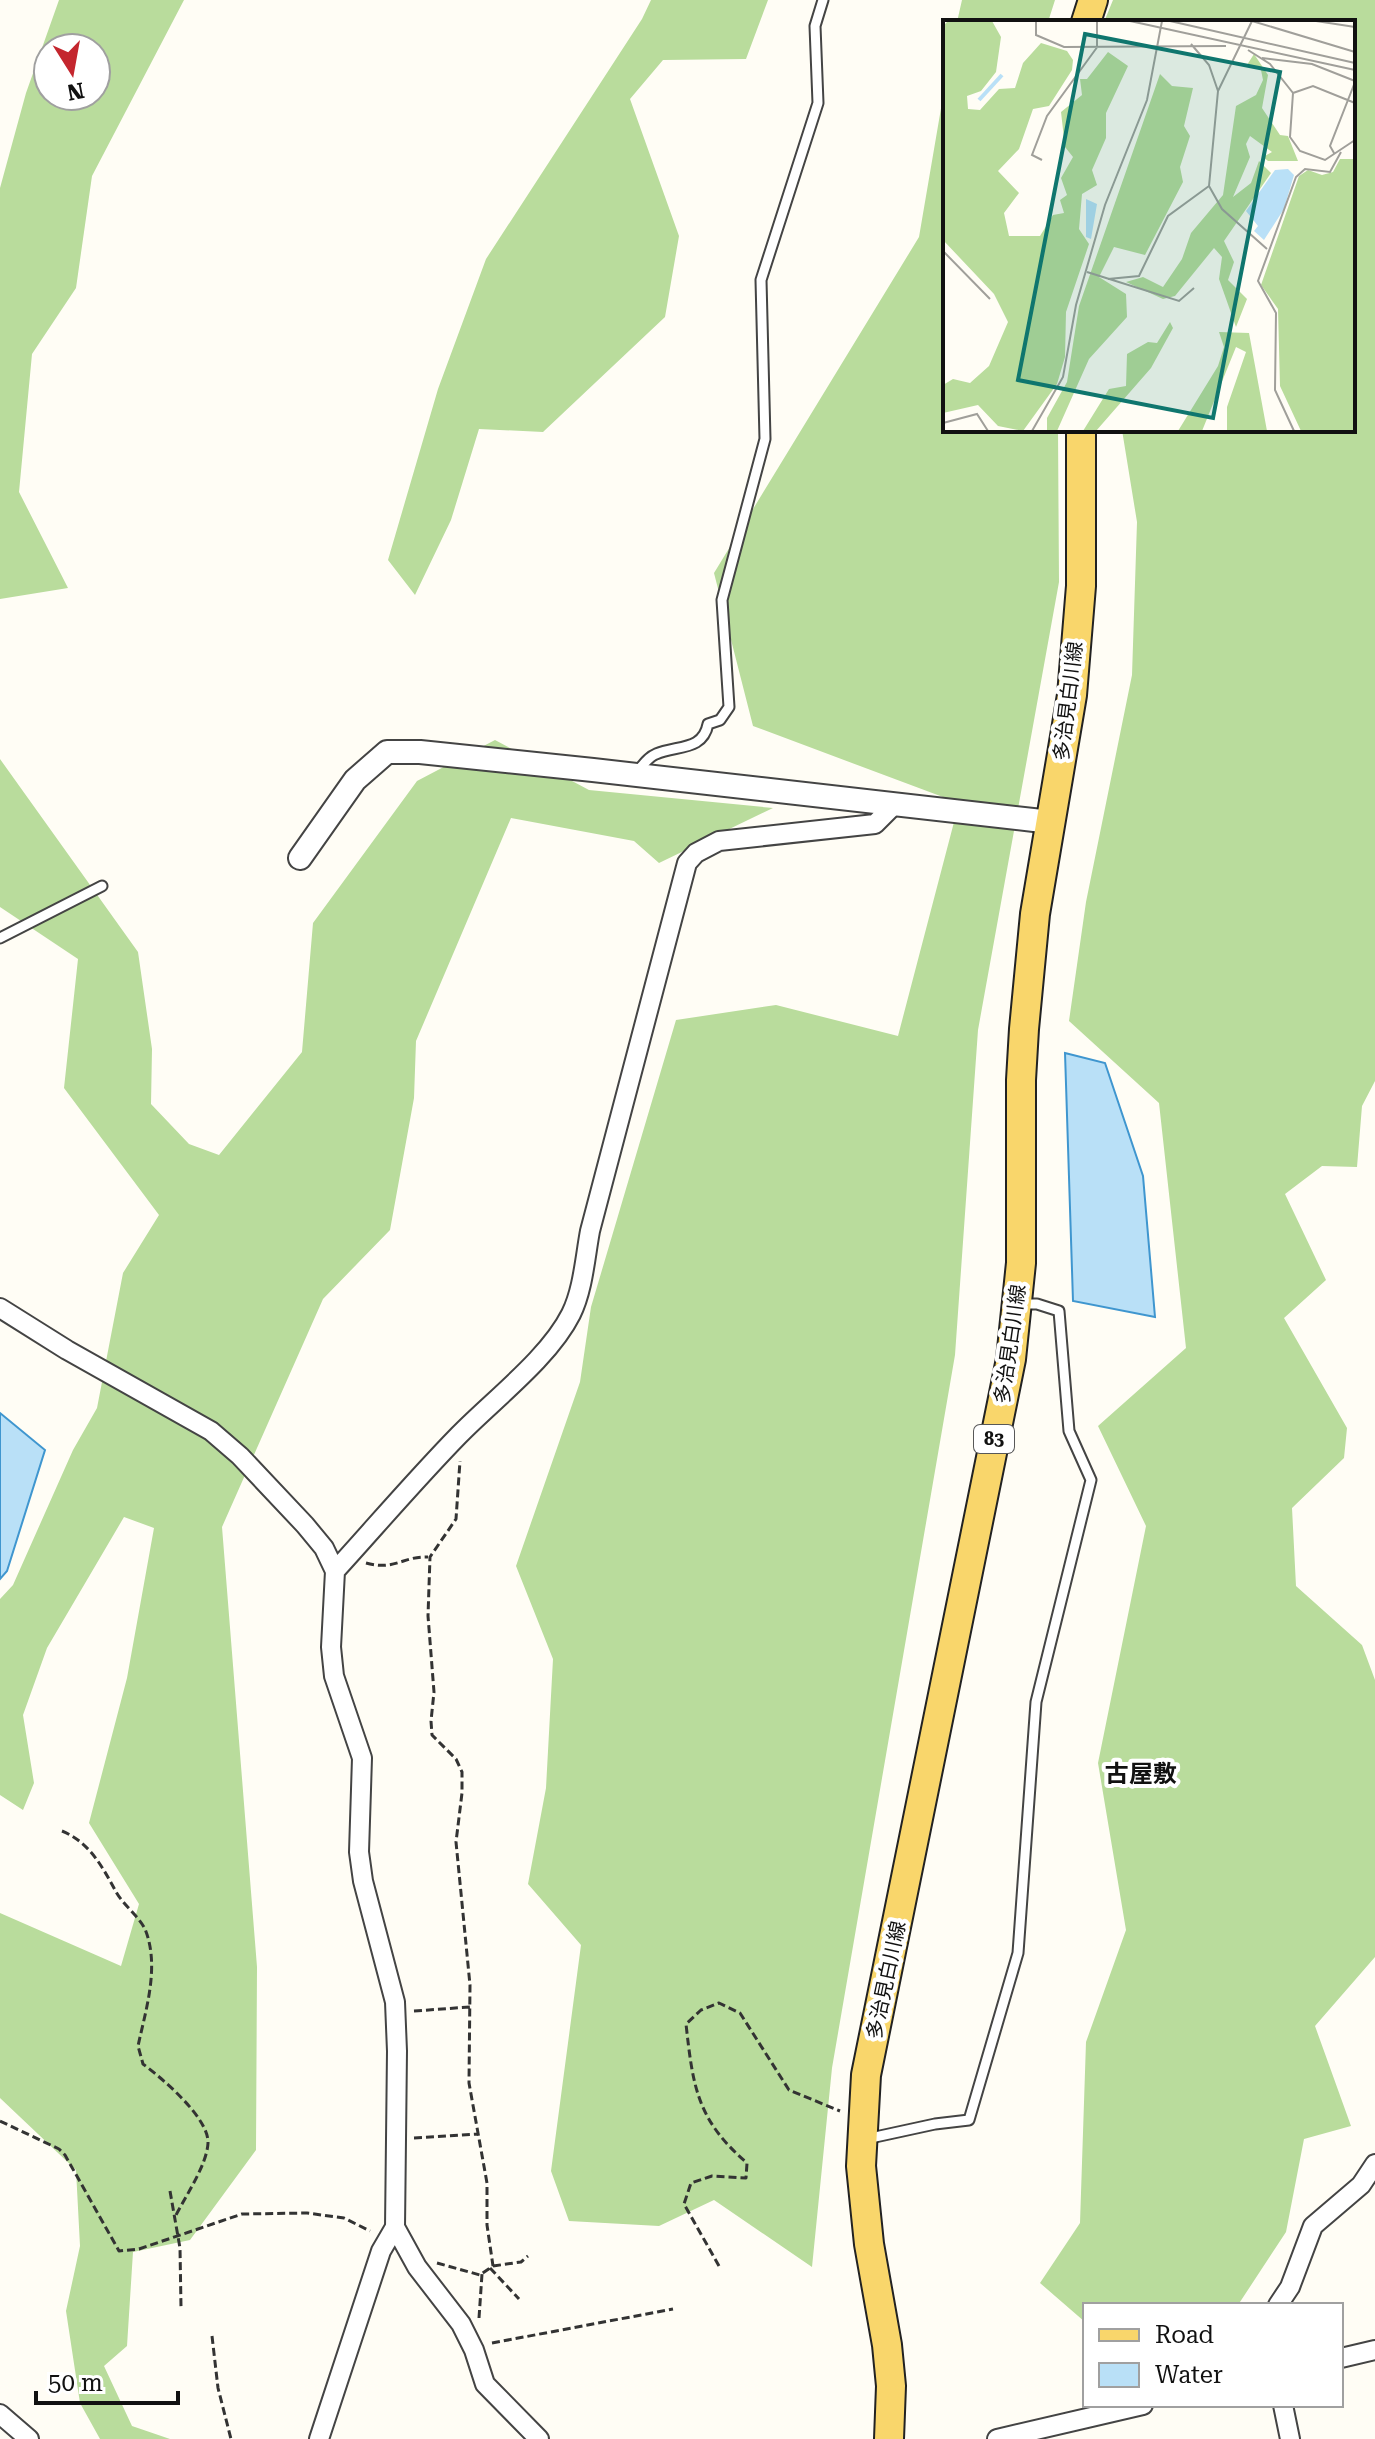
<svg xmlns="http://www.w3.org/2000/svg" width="1375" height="2439" viewBox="0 0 1375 2439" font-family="'Roboto Serif','Noto Sans JP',serif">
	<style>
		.forest { fill: #b9dc9c; fill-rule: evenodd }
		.water { fill: #b9e0f7; stroke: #3f96cf; stroke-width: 2 }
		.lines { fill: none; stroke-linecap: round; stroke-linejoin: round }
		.service-casing { stroke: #444; stroke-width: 13 }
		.minor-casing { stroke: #444; stroke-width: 22 }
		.tertiary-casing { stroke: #444; stroke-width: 26 }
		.primary-casing { stroke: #222; stroke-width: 32 }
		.path { stroke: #333; stroke-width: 3; stroke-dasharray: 8 4; stroke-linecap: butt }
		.service { stroke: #fff; stroke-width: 9 }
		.minor { stroke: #fff; stroke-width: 18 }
		.tertiary { stroke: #fff; stroke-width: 22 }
		.primary { stroke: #f9d66b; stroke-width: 28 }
		.labels { text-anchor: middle; stroke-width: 8; stroke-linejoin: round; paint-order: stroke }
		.shield { fill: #fff; stroke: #585858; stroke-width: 2 }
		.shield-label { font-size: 18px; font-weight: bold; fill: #111 }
		.street-label { font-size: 20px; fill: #111; stroke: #fff }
		.quarter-label { font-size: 24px; font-weight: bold; fill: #111; stroke: #fff }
		.inset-river { fill: none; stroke: #b9e0f7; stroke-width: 4 }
		.inset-road { fill: none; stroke: #a09f9a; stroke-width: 2 }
		.view { fill: #0f766e; fill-opacity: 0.15; stroke: #0f766e; stroke-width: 4 }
		.inset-edge { fill: none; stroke: #111; stroke-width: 4 }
	</style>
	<rect width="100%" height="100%" fill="#fffdf5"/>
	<!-- forest -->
	<path class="forest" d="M59,0H184L92,176L76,288L32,354L19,492L68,588L0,599V188L26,93ZM48,48H96V96H48Z
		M651,0H768L746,59L663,60L630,99L679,236L665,317L543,432L479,429L451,520L415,595L388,560L438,389L486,259L642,19Z
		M962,0H1055L1048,22H957Z
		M1113,0H1375V1081L1362,1106L1357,1167L1322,1166L1285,1194L1326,1280L1284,1318L1347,1428L1344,1458L1292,1508L1296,1586L1362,1645L1375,1680V1957L1315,2026L1351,2126L1304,2139L1286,2232L1238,2305H1085V2322L1040,2283L1080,2223L1086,2042L1126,1930L1098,1763L1146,1526L1098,1426L1186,1348L1159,1103L1069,1021L1086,902L1132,675L1137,522L1122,430H1353V22H1104Z
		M945,85V430H1058L1059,582L978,1030L955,1355L832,2068L812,2267L714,2200L659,2226L569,2221L551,2171L581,1945L528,1884L546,1788L553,1659L516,1566L580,1382L591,1307L676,1020L776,1005L898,1036L959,803L753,726L714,573L919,237Z
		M495,740L589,790L773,808L659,863L634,841L511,818L416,1041L414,1098L390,1230L323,1299L222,1527L257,1967L256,2150L190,2240L133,2252L127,2346L104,2366L132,2426L170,2439H100L80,2403L66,2311L80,2246L76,2170L0,2098V1913L121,1966L139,1904L89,1823L127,1678L154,1528L124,1517L47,1648L23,1715L34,1783L23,1810L0,1795V1599L13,1585L73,1450L97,1408L123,1273L159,1215L64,1088L78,959L0,907V759L138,952L152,1049L151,1104L189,1144L219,1155L302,1052L313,923L417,781Z"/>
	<!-- water -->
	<path class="water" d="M1065,1053L1105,1063L1143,1176L1155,1317L1073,1301Z
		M0,1413L45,1450L7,1571L0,1579Z"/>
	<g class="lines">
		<!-- service casing -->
		<g class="service-casing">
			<path id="service" d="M637,772C643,765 648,757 656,754C677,745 703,751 708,724L720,720L729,707L722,600L765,439L761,280L818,103L815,26L823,0
				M0,938L102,886
				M866,2139L935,2124L969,2120L1018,1953L1036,1702L1091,1480L1069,1431L1059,1311L1037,1304H1021"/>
		</g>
		<!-- minor casing -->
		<g class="minor-casing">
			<path id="minor" d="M0,1308L67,1350L211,1431L240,1456L305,1525L324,1548L335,1571L331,1647L334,1676L362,1758L359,1852L363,1881L395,2002L397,2051L395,2227L381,2251L319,2439
				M335,1571C376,1526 416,1479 459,1435C493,1400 549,1358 571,1314C583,1290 585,1258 590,1231L687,863L696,853L719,841L875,824L895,804
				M395,2227L417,2267L461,2324L474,2350L485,2384L539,2439
				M1278,2305L1290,2287L1313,2226L1361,2185L1375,2164
				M1341,2358L1375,2350
				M1283,2405L1290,2439
				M0,2414L29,2439
				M997,2439L1143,2405"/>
		</g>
		<!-- tertiary casing -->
		<g class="tertiary-casing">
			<path id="tertiary" d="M300,858L355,780L387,752H420L593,770L1051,822"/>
		</g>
		<!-- primary casing -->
		<g class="primary-casing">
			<path id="primary" d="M1086,22L1093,0
				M889,2439L891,2386L887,2345L869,2244L861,2166L866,2075L1011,1359L1021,1263V1080L1024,1029L1035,914L1072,695L1081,586V430"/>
		</g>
		<!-- path -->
		<path class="path" d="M366,1563C395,1571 403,1556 428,1557
			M62,1831C89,1842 102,1866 115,1890C122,1904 138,1915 145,1929C160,1966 146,2009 138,2046L143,2064C163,2079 209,2118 208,2143C207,2165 185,2197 175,2217
			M414,2011L470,2007
			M0,2121L59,2149L65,2155L119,2251L139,2249L242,2214L307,2213L344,2218L370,2231
			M414,2138L478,2134
			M170,2191L180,2248L181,2307
			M437,2263L480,2275L493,2266L487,2225V2183L469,2083L470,1985L456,1842L462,1793V1772L456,1759L432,1735L431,1721L434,1692L428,1616L430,1557L456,1519L460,1461
			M493,2266L521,2262L528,2256
			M719,2266L684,2204L691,2183L712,2176L746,2178L747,2163C697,2120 693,2087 686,2024L701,2010L719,2003L740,2013L789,2090L840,2111
			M490,2268L519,2299
			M479,2318L482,2274
			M212,2336L218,2388L231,2439
			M492,2343L673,2309"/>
		<!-- service -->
		<use href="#service" class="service"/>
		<!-- minor -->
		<use href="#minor" class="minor"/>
		<!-- tertiary -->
		<use href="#tertiary" class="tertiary"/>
		<!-- primary -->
		<use href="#primary" class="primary"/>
	</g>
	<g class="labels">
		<!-- shield labels -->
		<rect class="shield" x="974" y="1425" width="40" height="28" rx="6"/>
		<g class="shield-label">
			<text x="994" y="1445">83</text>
		</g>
		<!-- street labels -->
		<g class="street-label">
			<text transform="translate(1068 701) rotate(-83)" y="7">多治見白川線</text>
			<text transform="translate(1010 1344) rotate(-82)" y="7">多治見白川線</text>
			<text transform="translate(886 1980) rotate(-78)" y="7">多治見白川線</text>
		</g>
		<!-- quarter labels -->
		<g class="quarter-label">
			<text x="1141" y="1782">古屋敷</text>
		</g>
	</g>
	<!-- overview -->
	<g transform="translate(943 20)">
		<rect width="412" height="412" fill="#fffdf5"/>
		<path d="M49,1L58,17L53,52L38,71L24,76L25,89L37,90L56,69L72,68L80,43L98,23L124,31L130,40L129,50L106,86L90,89L76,129L55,151L76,173L61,193L66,216H97L110,195L121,193L117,180L124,175L118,158L130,137L122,127L118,92L139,75L137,59H144L165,32L185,46L163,93V118L149,150L154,165L139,174L136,209L146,224L123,292L122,337L114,364L80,411L55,406L35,385L0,393V365L10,359L27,363L46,346L65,302L51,274L0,220V6L5,1ZM311,34L325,55L319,88L337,115L345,116L355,141H325L320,137L329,132L307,116L303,124L307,137L290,177L308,163L316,141L328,153L281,221L291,242L285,260L304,279L293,307L276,259L279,237L271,228L232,276L220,279L183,262L200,257L220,267L239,239L248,213L280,175L293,86L313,75L320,60L318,50L304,45ZM217,54L229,66L250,68L241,106L247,116L237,147L240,162L202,235L171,227L156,257L183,274L184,297L146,339L114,411H104V398L124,362L136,286ZM397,139H412V411H358L337,366L335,289L318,265L356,156L365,150L379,155L390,152ZM227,302L230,308L208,348L153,411H140L166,369L183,366L184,334L205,322L214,323ZM276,312L306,313L324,411H284V387L303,332L293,327L259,411H235L275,346L281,327Z" fill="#b9dc9c"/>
		<path d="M345,149L351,155L341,189L321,220L311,211L315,206L303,191L332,150ZM143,179L154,184L148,219L143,217Z" fill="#b9e0f7"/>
		<path class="inset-river" d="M36,80L59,55"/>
		<path class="inset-road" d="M93,1V15L121,27L283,26M154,1V26M187,1L412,50M227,1L412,43M309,1L275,71L266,166L279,189L324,229M309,1L412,32M373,1L412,7M248,24L266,45L275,71M305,30L327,44L350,73L347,117L357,131L382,140L412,120M319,38L369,44L412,61M350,73L370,66L412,83M391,133L387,126L412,62M99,140L89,135L104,96L155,26M0,231L47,279M144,252L236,281L251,268M165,259L196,256L225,196L266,166M0,403L34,394L45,411M89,411L120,357L133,285L162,185L204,80L219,1M351,411L332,370L333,293L315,261L353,157L362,149L387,152L398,132"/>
		<path class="view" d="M142,14L337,52L270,398L75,360Z"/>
		<rect width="412" height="412" class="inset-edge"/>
	</g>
	<!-- legend -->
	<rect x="1083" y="2303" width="260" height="104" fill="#ffffff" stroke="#a0a0a0" stroke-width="2"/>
	<rect x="1099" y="2329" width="40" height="12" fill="#f9d66b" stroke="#a0a0a0" stroke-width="2"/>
	<text x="1155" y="2343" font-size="24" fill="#111111">Road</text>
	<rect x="1099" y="2363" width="40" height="24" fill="#b9e0f7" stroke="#a0a0a0" stroke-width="2"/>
	<text x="1155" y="2383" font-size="24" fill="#111111">Water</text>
	<!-- north arrow -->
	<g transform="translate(72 72) rotate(169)"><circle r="38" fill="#ffffff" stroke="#a0a0a0" stroke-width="2"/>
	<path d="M0-6L14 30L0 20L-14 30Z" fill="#c4262e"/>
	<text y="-12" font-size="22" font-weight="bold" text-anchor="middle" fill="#111111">N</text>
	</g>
	<!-- scale -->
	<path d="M36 2391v12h142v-12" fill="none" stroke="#111111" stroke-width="4"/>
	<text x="48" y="2391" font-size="24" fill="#111111" stroke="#ffffff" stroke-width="6" paint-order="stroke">50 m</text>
</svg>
